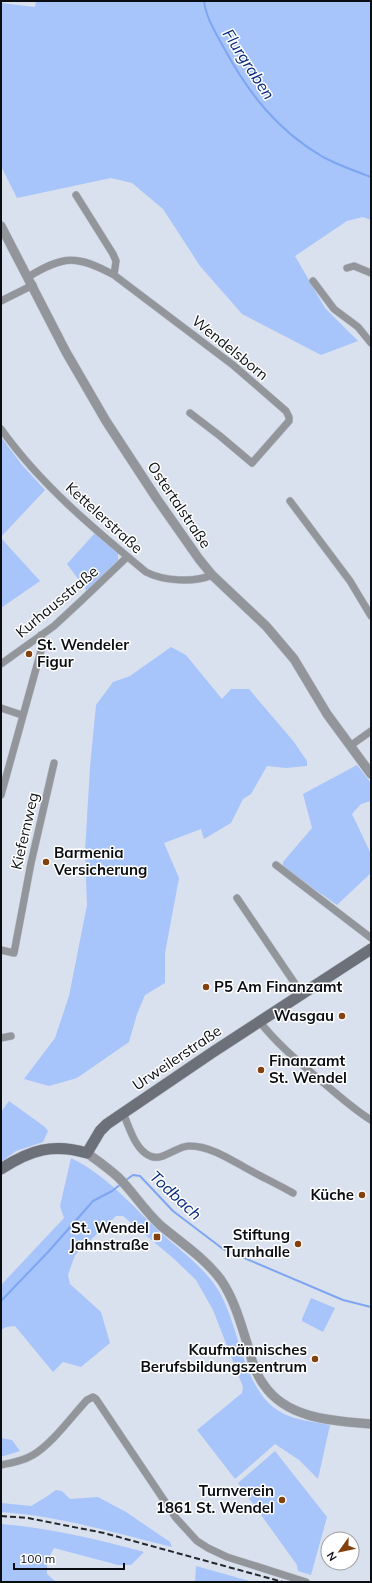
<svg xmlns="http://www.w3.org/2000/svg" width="372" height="1583" viewBox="0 0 372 1583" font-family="Mulish,sans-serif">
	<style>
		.green { fill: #a7c4fb }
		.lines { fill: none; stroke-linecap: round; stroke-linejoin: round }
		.stream { stroke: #7ea5f1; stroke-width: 2 }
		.minor-casing { stroke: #b9bfcb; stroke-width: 8 }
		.tertiary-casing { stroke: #b9bfcb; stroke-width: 10 }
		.secondary-casing { stroke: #b9bfcb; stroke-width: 12 }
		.minor { stroke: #92959a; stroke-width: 7 }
		.tertiary { stroke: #92959a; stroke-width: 9 }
		.secondary { stroke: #6c7078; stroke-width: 11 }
		.rail { stroke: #24282d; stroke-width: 2; stroke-dasharray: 6 3; stroke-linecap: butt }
		.poi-dot { fill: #83420d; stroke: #fff; stroke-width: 1.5 }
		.labels { text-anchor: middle; stroke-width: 3; stroke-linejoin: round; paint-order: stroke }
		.street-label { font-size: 15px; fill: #0a0d11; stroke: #fff }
		.poi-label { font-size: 15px; font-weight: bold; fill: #0a0d11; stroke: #fff; text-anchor: end }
		.water-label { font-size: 16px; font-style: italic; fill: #03277c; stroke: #fff }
	</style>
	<rect width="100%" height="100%" fill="#dae1ee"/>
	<!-- green -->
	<path class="green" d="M36,1H371V220L363,217L347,221L295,256L325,308L358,341L321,355L242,314L200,266L163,209L132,183L111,178L17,198L1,166V3L35,7Z
		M1,437L22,465L45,490L1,537Z
		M95,533L118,553V560L87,591L67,564Z
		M1,538L40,581L1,608Z
		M171,647L186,655L222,699L231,689H249L294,742L307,761V766L286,768L267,766L251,794L243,799L231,823L204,839L201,829L164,843L179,878L165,953V983L145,995L137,1014L129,1042L77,1078L49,1086L24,1079L55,1038L69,996L87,905L85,851L90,767L96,705L113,682L130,676Z
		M357,765L371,783V801L361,804L352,814L371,854V873L337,905L283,867V862L312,828L303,794Z
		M9,1101L45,1127L48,1131L43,1142L16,1151L1,1162V1112Z
		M71,1158C108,1176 131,1205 161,1233C180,1250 203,1267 217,1288C242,1327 241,1398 289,1416C301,1421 317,1422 330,1425L318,1479L299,1460L275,1444L235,1479L197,1430L242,1393L243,1387L213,1310L196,1280L173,1258L123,1216H116L75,1255L68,1275L70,1284L101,1312L110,1343L81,1367L63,1362L53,1372L15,1326L6,1327L1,1330V1285L64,1218L60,1206Z
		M311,1298L335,1308L323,1332L302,1321V1319Z
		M1,1438L12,1440L20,1451L4,1456H1Z
		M275,1451L327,1517L311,1575L298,1571L297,1565L238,1483Z
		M56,1490L62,1491L70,1499L98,1497L126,1512L170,1542L172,1547C116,1533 59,1516 1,1512V1503L31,1506L46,1497Z
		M1,1524C50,1528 97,1539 144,1552L131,1565H118L54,1548L47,1561V1574L56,1582H1Z
		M196,1566L253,1582H195Z"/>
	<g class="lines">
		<!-- stream -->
		<path class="stream" d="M204,1C206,18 216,33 224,48C249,94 278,131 323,157C338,165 355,171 371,177
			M126,1180L133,1175L140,1176L173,1211L223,1249L343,1300L371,1307
			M1,1301L49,1251L93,1201L112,1191L121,1184"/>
		<!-- minor casing -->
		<g class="minor-casing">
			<path id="minor" d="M76,195L113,254L116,261L114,275
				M347,268L354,266L371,273
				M28,277C64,255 77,255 114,275L233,365L286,411L289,417V421L252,463L220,436L190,413
				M313,281L334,309L358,327L371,343
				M1,301L33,285
				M1,429C40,484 94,529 146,572C163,581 194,583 212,575
				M290,501L350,581L371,616
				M1,664L54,626L81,601L127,557
				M1,708L22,715
				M350,746L371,731
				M1,795L39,658L42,647L41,635
				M276,865L371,938
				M237,898L302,994
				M1,950L14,953L31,863L54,763
				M260,1022C277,1044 299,1062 320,1080C336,1093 353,1109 371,1120
				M1,1038L11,1036
				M123,1113C129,1126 135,1150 150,1156C163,1162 177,1145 190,1146C209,1146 228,1158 244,1167C260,1176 277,1184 293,1193
				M1,1465C12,1463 23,1461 33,1455C52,1444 72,1416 87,1400L93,1397L96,1399L176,1518L197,1541L208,1548L227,1557L306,1582"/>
		</g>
		<!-- tertiary casing -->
		<g class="tertiary-casing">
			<path id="tertiary" d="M1,226L66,352L106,421L157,499L199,559L212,575L266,626L294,659L327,714L371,774
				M87,1153C98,1161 108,1168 118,1177C133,1192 144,1210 160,1225C180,1242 205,1258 221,1280C234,1299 240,1321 247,1343C251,1358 255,1373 264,1385C287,1419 334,1421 371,1424"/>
		</g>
		<!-- secondary casing -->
		<g class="secondary-casing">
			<path id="secondary" d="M1,1169C30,1150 53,1143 87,1153L100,1131L107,1124L213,1052L371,949"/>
		</g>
		<!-- minor -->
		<use href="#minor" class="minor"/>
		<!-- tertiary -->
		<use href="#tertiary" class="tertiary"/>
		<!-- secondary -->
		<use href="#secondary" class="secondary"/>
		<!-- rail -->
		<path class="rail" d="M1,1516L28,1518L104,1533L283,1582"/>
	</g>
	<!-- markers -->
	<g class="poi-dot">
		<circle cx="29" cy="654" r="4"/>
		<circle cx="46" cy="862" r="4"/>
		<circle cx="206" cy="987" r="4"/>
		<circle cx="342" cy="1016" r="4"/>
		<circle cx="261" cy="1070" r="4"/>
		<circle cx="362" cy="1195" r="4"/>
		<rect x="153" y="1233" width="8" height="8" rx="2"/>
		<circle cx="298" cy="1244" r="4"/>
		<circle cx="315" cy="1359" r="4"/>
		<circle cx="282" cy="1500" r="4"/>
	</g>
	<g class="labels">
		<!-- street labels -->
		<g class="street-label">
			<text transform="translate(230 348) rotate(39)" y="5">Wendelsborn</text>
			<text transform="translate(179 505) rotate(56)" y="5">Ostertalstraße</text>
			<text transform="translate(104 518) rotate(42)" y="5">Kettelerstraße</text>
			<text transform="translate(57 602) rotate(-40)" y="5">Kurhausstraße</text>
			<text transform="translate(25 831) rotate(-77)" y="5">Kiefernweg</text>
			<text transform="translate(177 1058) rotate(-34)" y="5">Urweilerstraße</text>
		</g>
		<!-- poi labels -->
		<g class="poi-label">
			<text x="37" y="650" text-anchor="start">St. Wendeler<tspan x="37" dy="17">Figur</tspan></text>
			<text x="54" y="858" text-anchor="start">Barmenia<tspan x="54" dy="17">Versicherung</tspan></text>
			<text x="214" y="992" text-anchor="start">P5 Am Finanzamt</text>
			<text x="334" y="1021">Wasgau</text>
			<text x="269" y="1066" text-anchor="start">Finanzamt<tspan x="269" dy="17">St. Wendel</tspan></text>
			<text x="354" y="1200">Küche</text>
			<text x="149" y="1233">St. Wendel<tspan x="149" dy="17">Jahnstraße</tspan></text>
			<text x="290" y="1240">Stiftung<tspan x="290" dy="17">Turnhalle</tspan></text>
			<text x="307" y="1355">Kaufmännisches<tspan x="307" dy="17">Berufsbildungszentrum</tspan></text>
			<text x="274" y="1496">Turnverein<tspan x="274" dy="17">1861 St. Wendel</tspan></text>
		</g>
		<!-- water labels -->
		<g class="water-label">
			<text transform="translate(249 64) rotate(57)" y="6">Flurgraben</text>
			<text transform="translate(176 1195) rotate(43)" y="6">Todbach</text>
		</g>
	</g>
	<!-- border -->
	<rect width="372" height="1583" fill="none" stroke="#0a0d11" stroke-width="4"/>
	<!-- north arrow -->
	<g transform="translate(340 1551) rotate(237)"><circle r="19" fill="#ffffff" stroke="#9d9ea0"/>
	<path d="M0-3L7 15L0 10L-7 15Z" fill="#83420d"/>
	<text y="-6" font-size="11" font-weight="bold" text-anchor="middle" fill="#0a0d11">N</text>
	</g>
	<!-- scale -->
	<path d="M14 1563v6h110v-6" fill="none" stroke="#0a0d11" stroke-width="2"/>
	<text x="20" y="1563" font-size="12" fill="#0a0d11" stroke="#ffffff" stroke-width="3" paint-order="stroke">100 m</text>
</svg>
